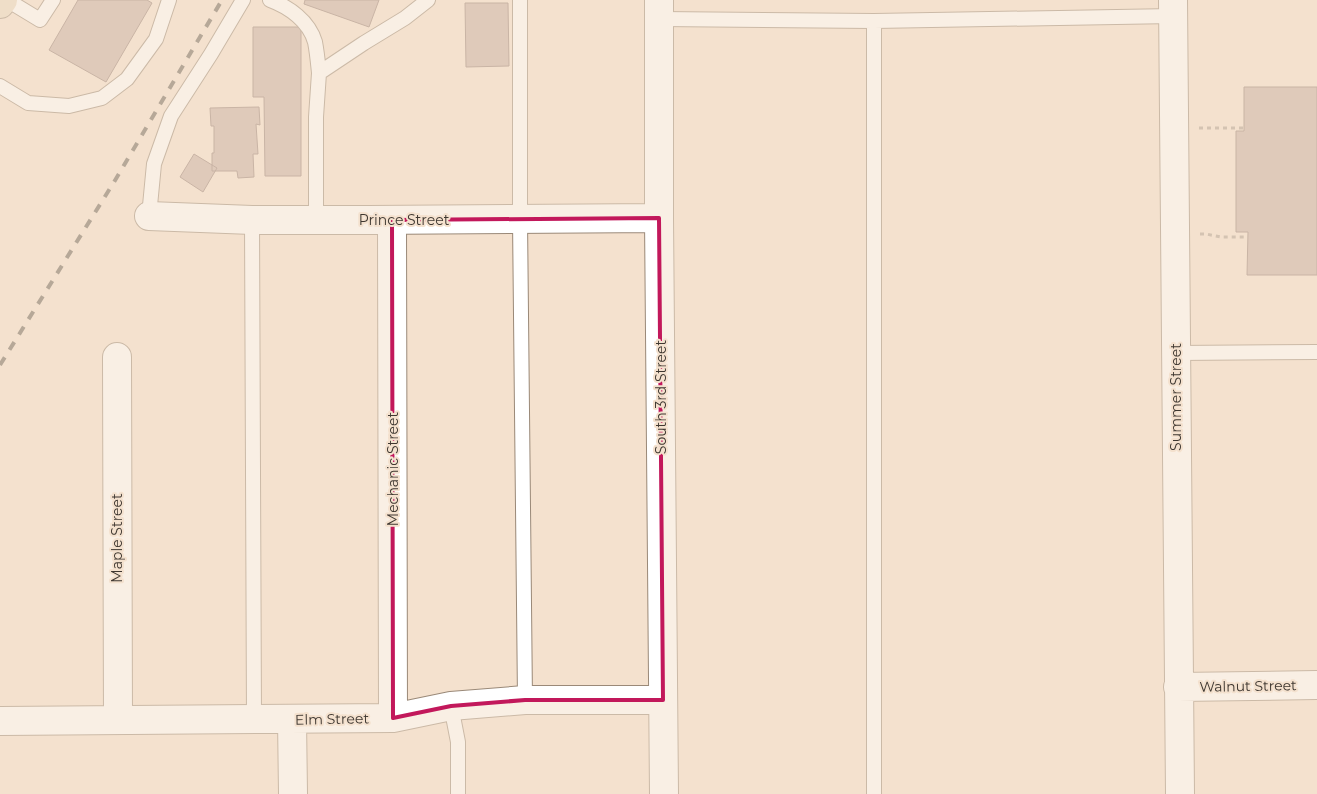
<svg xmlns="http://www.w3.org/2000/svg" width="1317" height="794" viewBox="0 0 1317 794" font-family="Montserrat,sans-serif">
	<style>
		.building { fill: #c6ada3; stroke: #957d74 }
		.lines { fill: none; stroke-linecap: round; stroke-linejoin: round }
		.lane-casing { stroke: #9a8978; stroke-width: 16 }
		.street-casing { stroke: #9a8978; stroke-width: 30 }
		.secondary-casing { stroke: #9a8978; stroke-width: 30 }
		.path { stroke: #ad9e90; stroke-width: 3; stroke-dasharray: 4 4; stroke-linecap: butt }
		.lane { stroke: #fff; stroke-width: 14 }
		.street { stroke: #fff; stroke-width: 28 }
		.secondary { stroke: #e9d9c1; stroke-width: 28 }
		.rail { stroke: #6c6258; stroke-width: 4; stroke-dasharray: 9 9; stroke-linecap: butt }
		.marked { fill: none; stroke: #c2185b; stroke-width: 4; stroke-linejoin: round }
		.labels { text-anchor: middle; stroke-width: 4; stroke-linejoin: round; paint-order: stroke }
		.street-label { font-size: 14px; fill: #3e3730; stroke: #f4e1ce }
	</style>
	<rect width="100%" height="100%" fill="#f4e1ce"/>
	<!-- building -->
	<path class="building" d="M78,0H147L152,3L106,82L49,50Z
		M305,0H379L369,27L304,4Z
		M465,3H508L509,66L466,67Z
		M253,27H301V176H265L264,97H253Z
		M1244,87H1317V275H1247L1248,232H1236V131H1244Z
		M259,107L260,125L256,124L258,154H253L254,177L238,178L237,171H212V153H214V126H211L210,108Z
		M194,154L217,168L203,192L180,177Z"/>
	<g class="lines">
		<!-- lane casing -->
		<g class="lane-casing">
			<path id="lane" d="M7,0L40,20L53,0
				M270,0C289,7 309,21 315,42C317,52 318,63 319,73
				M520,0V219L525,700
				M660,19L874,21L1174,16
				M874,21V794
				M0,86L28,103L69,106L102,98L127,79L156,39L169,0
				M149,216L154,164L171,116L211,54L243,0
				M252,220L254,720
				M316,220V117L319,73L364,43L405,18L428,0
				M1176,353L1317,352
				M451,706L458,742V794"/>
		</g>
		<!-- street casing -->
		<g class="street-casing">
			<path id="street" d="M659,0V218L664,794
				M1173,0L1180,794
				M149,216L252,220H368L659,218
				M392,220L393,718
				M117,357L118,720
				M1178,687L1317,685
				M292,719L293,794
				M0,721L393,718L451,706L525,700H663"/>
		</g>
		<!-- secondary casing -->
		<g class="secondary-casing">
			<path id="secondary" d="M0,4L3,0"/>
		</g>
		<!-- path -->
		<path class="path" d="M1199,128H1244
			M1200,234H1206L1221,237H1248"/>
		<!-- lane -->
		<use href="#lane" class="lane"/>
		<!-- street -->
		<use href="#street" class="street"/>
		<!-- secondary -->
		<use href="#secondary" class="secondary"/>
		<!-- rail -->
		<path class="rail" d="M0,365L114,182L222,0"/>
	</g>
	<!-- marked area -->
	<path d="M0 0H1317V794H0ZM659,218L663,700H525L451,706L393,718L392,220Z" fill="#f4e1ce" fill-opacity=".55" fill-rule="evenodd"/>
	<path class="marked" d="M659,218L663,700H525L451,706L393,718L392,220Z"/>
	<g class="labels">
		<!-- street labels -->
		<g class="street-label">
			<text x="404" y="225">Prince Street</text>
			<text transform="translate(661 397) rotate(-90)" y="5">South 3rd Street</text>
			<text transform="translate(1176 397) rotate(-90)" y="5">Summer Street</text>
			<text transform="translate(393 469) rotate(-90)" y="5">Mechanic Street</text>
			<text transform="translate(117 538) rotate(-90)" y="5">Maple Street</text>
			<text transform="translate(1248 686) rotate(-1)" y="5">Walnut Street</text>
			<text transform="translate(332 719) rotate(-1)" y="5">Elm Street</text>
		</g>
	</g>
</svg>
